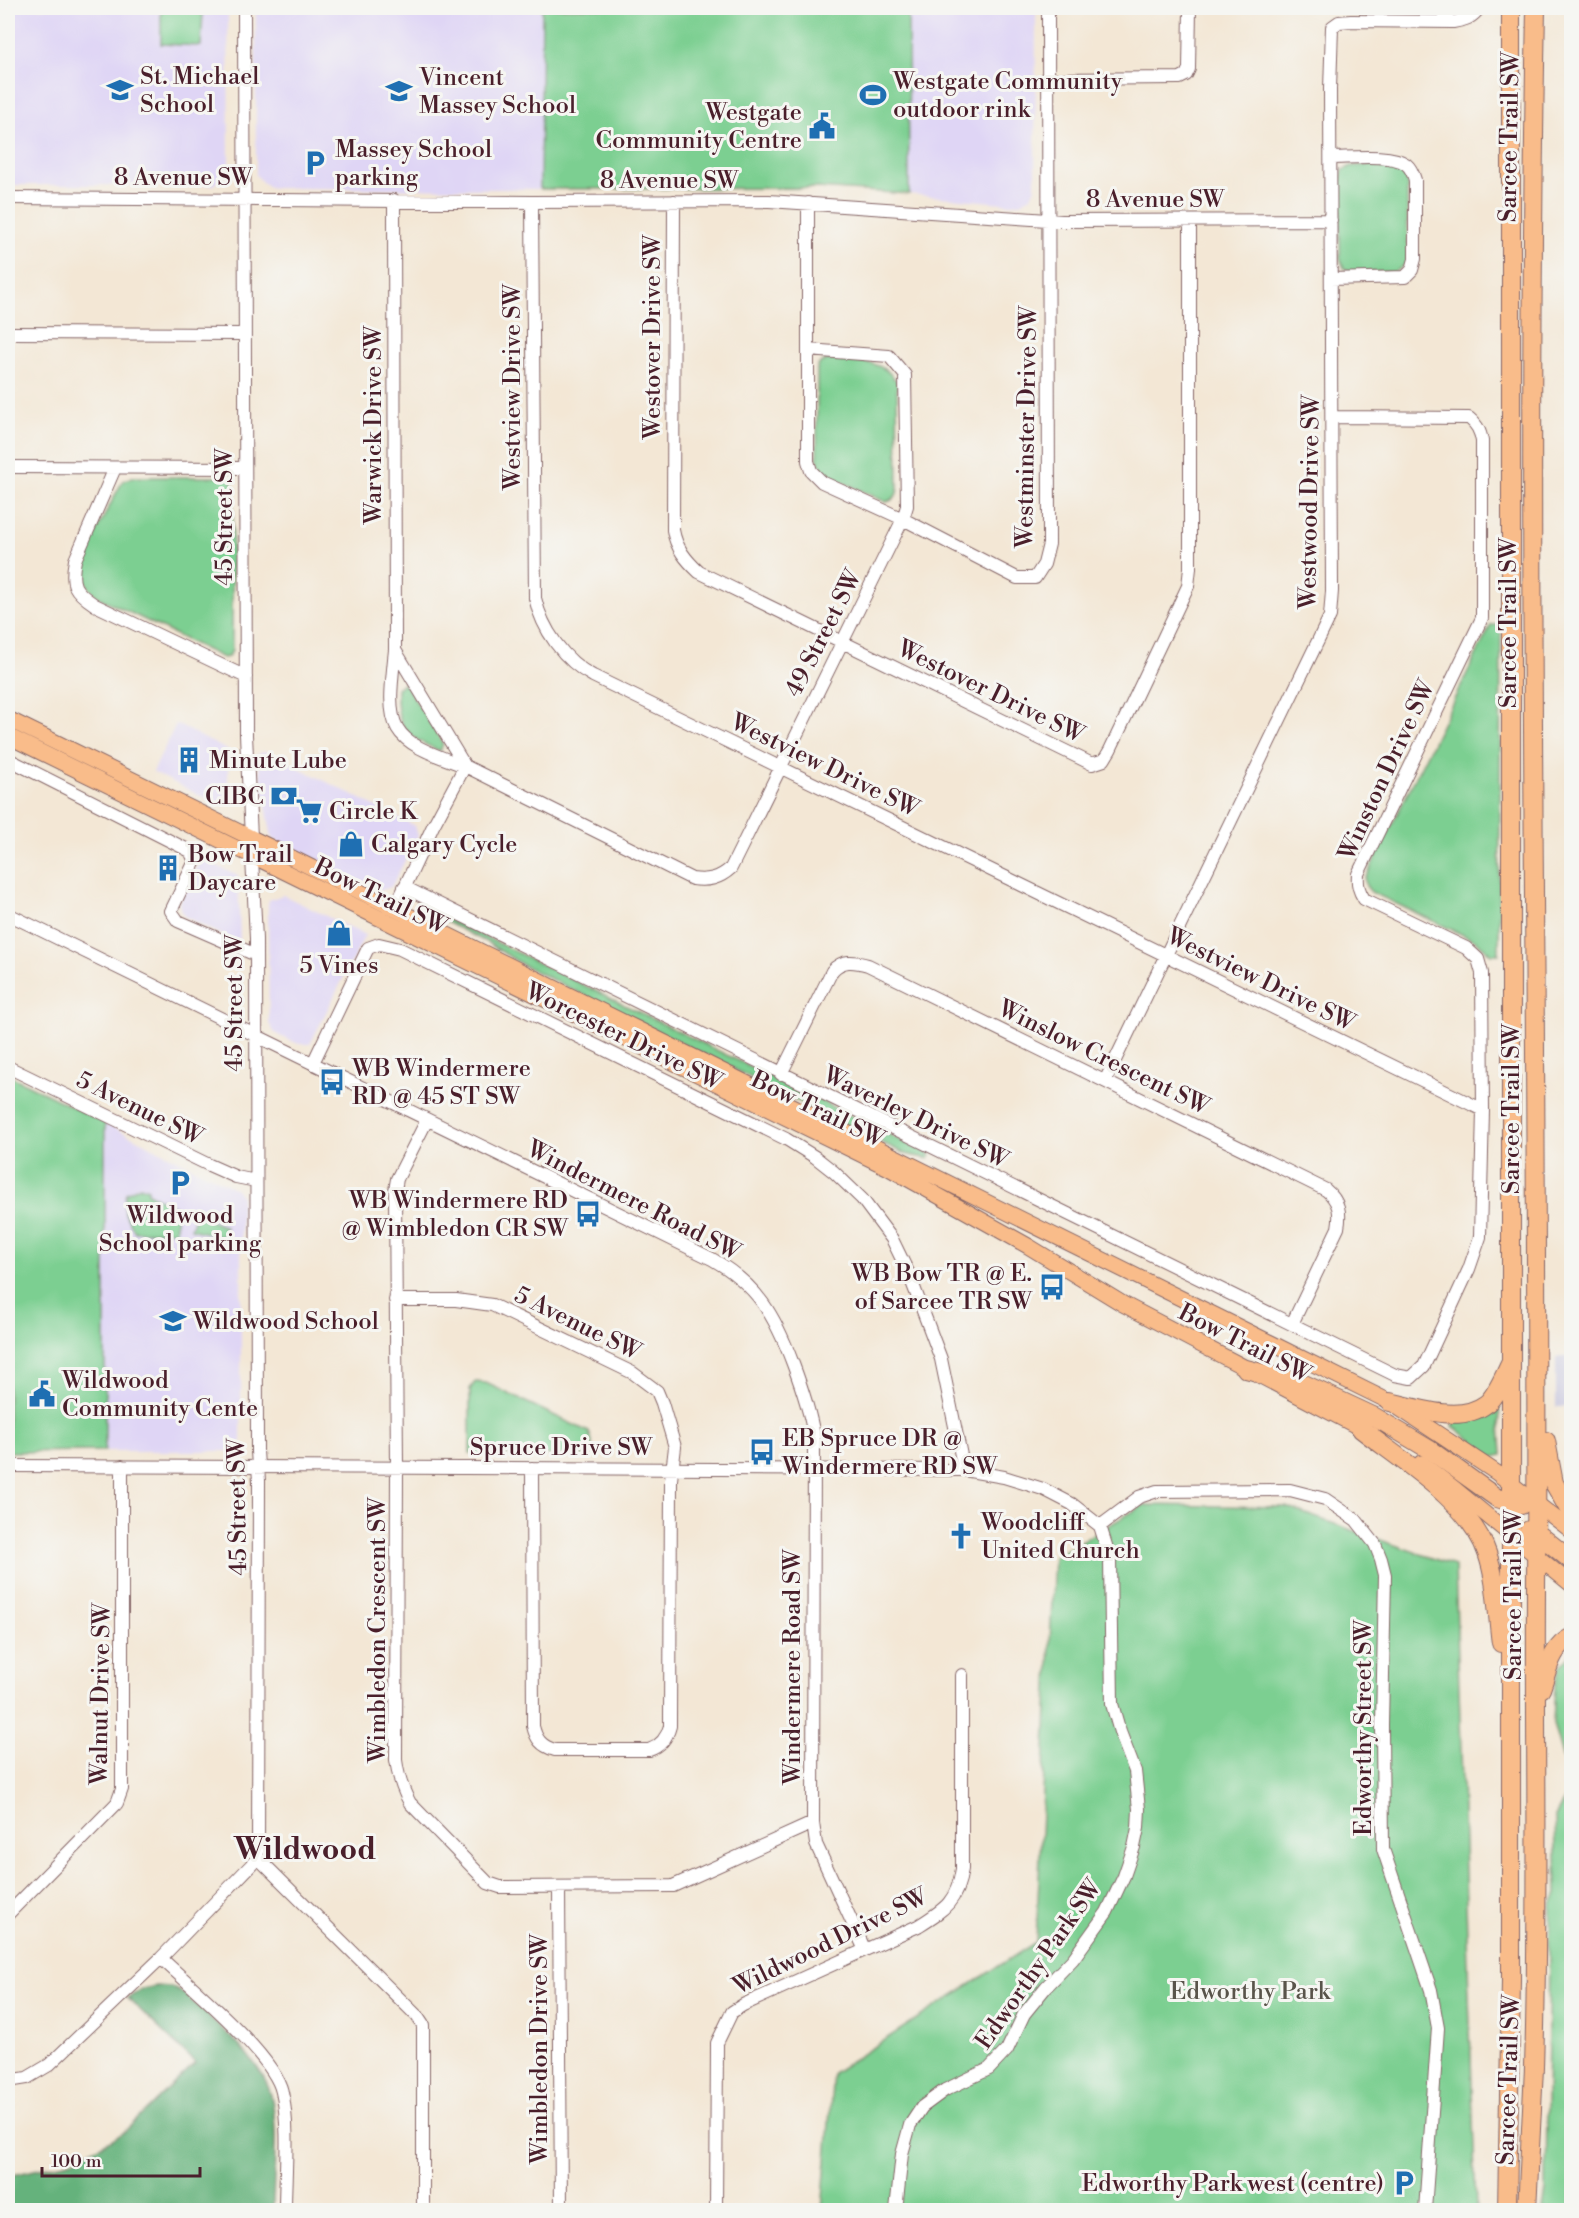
<svg xmlns="http://www.w3.org/2000/svg" width="1579" height="2218" viewBox="0 0 1579 2218" font-family="'Libre Bodoni',serif">
	<style>
		.built { fill: #dfd5f5 }
		.industrial { fill: #c3c1db }
		.green { fill: #7ccf91; stroke: #63775e; stroke-width: 1.5 }
		.forest { fill: #65b27b; stroke: #586853; stroke-width: 1.5 }
		.lines { fill: none; stroke-linecap: round; stroke-linejoin: round }
		.minor-casing { stroke: #856566; stroke-width: 14 }
		.major-casing { stroke: #856566; stroke-width: 17 }
		.highway-casing { stroke: #856566; stroke-width: 20 }
		.minor { stroke: #fff; stroke-width: 12 }
		.major { stroke: #f9bc8a; stroke-width: 15 }
		.highway { stroke: #f9bc8a; stroke-width: 18 }
		.labels { text-anchor: middle; stroke-width: 6; stroke-linejoin: round; paint-order: stroke }
		.poi-label { font-size: 24px; fill: #4a1f2b; stroke: #f6f6f2; text-anchor: start }
		.street-label { font-size: 24px; fill: #4a1f2b; stroke: #f6f6f2 }
		.park-label { font-size: 24px; fill: #59544a; stroke: #f6f6f2 }
		.district-label { font-size: 30px; font-weight: bold; fill: #4a1f2b; stroke: #f6f6f2 }
	</style>
	<rect width="100%" height="100%" fill="#f6f6f2"/>
	<filter id="ink" filterUnits="userSpaceOnUse"><feTurbulence type="fractalNoise" baseFrequency=".0167" numOctaves="2"/><feDisplacementMap in="SourceGraphic" scale="12" xChannelSelector="R" yChannelSelector="G"/><feConvolveMatrix kernelMatrix="1 2 1 2 8 2 1 2 1" color-interpolation-filters="sRGB"/></filter>
	<filter id="wash" filterUnits="userSpaceOnUse"><feTurbulence type="fractalNoise" baseFrequency=".008" numOctaves="4" result="noise"/><feDisplacementMap in="SourceGraphic" scale="24" xChannelSelector="R" yChannelSelector="G"/><feGaussianBlur stdDeviation="1.35" result="paint"/><feColorMatrix in="noise" values="0 0 0 0 0 0 0 0 0 0 0 0 0 0 0 0 0 1.4 0 .05"/><feComposite in="paint" operator="in"/></filter>
	<g filter="url(#wash)">
		<rect width="100%" height="100%" fill="#f3e7d5"/>
		<!-- built -->
		<path class="built" d="M11,8H228L229,172L214,185H11Z
			M256,8H542L540,189L271,188L263,183L256,175Z
			M908,8H1036L1035,188L1031,196L1023,202L1012,204L909,194Z
			M176,724L229,751L227,799L225,803L217,804L153,772Z
			M265,751L415,826L418,836L391,887L379,891L272,839L257,755Z
			M201,858L238,876L240,940L231,939L184,916L179,904Z
			M283,895L365,935L310,1044H299L280,1036L274,1032L269,1023L268,905L269,900Z
			M105,1123L236,1189L241,1196V1443L237,1451H105Z"/>
		<!-- industrial -->
		<path class="industrial" d="M1556,1357H1571V1407H1556Z"/>
		<!-- green -->
		<path class="green" d="M161,8L203,12L201,46L161,44Z
			M542,8H908L909,194L817,188L540,189Z
			M1352,166C1370,166 1397,159 1407,177L1408,256L1405,265L1395,272H1351L1344,268L1340,258V179L1343,170Z
			M827,360C854,362 882,357 897,382L898,490C896,497 894,500 886,502L827,475L819,464L817,456V368L820,363Z
			M132,477H226L231,479L233,485L232,651L228,657L223,658L100,598C89,591 82,579 83,566C85,549 112,502 121,484L123,481Z
			M1491,625H1501L1499,954H1491L1476,941L1371,892L1366,886L1365,879Z
			M403,684L407,687L443,744L440,751C404,735 396,728 397,688Z
			M420,905L931,1155L929,1159L905,1154L523,965L488,943L425,911Z
			M8,1075L105,1123V1451L8,1452Z
			M140,1186L148,1189V1193L176,1207V1231L135,1232C125,1216 122,1212 126,1193Z
			M196,1215L226,1227L222,1237L191,1229Z
			M475,1382L486,1383L589,1432L592,1441L591,1455L470,1454V1389Z
			M1494,1406L1499,1408L1502,1455L1494,1457L1453,1426L1455,1422C1471,1423 1483,1417 1494,1406Z
			M1144,1505L1286,1507L1455,1566L1476,2210H822L833,2073L1036,1942L1054,1557Z
			M1571,1654V2210H1543L1546,2190L1549,1948L1551,1906L1557,1893L1555,1816L1566,1798L1569,1781L1553,1724L1555,1685L1560,1666Z"/>
		<!-- forest -->
		<path class="forest" d="M157,1986L171,1987L184,1994C211,2019 262,2059 271,2095C279,2126 273,2177 273,2210H8V2130L13,2175L69,2162L122,2134L195,2063L128,1998L142,1989Z"/>
	</g>
	<g filter="url(#ink)">
		<g class="lines">
			<!-- minor casing -->
			<g class="minor-casing">
				<path id="minor" d="M1048,79L1180,78L1186,75L1189,69L1190,8
					M1331,158C1349,158 1392,153 1406,164C1411,168 1413,173 1415,180V259L1412,270L1405,277L1331,279
					M8,198L532,202L769,201L1062,221L1331,220
					M394,200L395,650C386,731 387,739 465,766L692,879C708,881 719,879 731,868L903,519L907,506L905,375L889,356L808,350
					M674,201L673,530C676,548 686,560 699,572L1092,764L1104,760L1110,750L1188,586L1190,568V221
					M532,202L535,598C542,629 564,661 593,676L1483,1110
					M808,203V461L811,471L822,482L903,519L1017,578H1035L1044,564L1049,544L1048,8
					M8,333L244,334
					M8,467L245,468
					M115,468L75,560C70,585 74,591 95,605L246,677
					M395,650L465,766
					M8,759L190,851L195,861L171,911L178,921L256,955
					M404,887L1395,1375L1411,1378L1424,1366L1469,1269L1480,1237L1483,1110L1482,973L1478,959L1466,948L1364,899C1359,891 1357,885 1358,874L1482,618V441C1480,430 1477,425 1469,418L1333,417
					M395,908L433,826L465,766
					M8,914L712,1259C758,1285 775,1316 793,1364C802,1388 810,1411 814,1436L813,1823L816,1844L864,1948
					M313,1063L368,948L379,944L400,949L786,1139L815,1157L834,1172L862,1199L892,1239L909,1274L941,1359L964,1470
					M8,1067L209,1165L236,1177L256,1181
					M781,1074L832,971C842,959 854,961 868,965L1326,1190C1339,1201 1341,1212 1338,1228L1292,1324
					M1105,1081L1330,616L1332,591L1330,89L1332,27L1339,22L1351,21L1453,22C1465,20 1473,18 1479,8
					M427,1120L397,1179L395,1190L397,1468L396,1760C398,1776 402,1789 410,1803L488,1883L500,1887L673,1886L813,1823
					M395,1300H456L492,1305L633,1373L657,1391L662,1403L675,1447L671,1480L670,1726C667,1738 661,1746 649,1750H555C541,1746 536,1739 533,1726L532,1468
					M8,1466L964,1470L1004,1477L1043,1489L1072,1504L1100,1526L1110,1558L1112,1704L1120,1732L1135,1771L1139,1809L1138,1828L1134,1847L1124,1876L1107,1912L1073,1959L1046,1987L1024,2014L1007,2050L989,2069L945,2090L922,2107L910,2125L902,2154L896,2210
					M1100,1526L1139,1497L1157,1491L1290,1490L1325,1499L1356,1520L1375,1544L1381,1559L1385,1575L1382,1725L1383,1849L1431,1990L1438,2028L1425,2210
					M258,1858L417,2016L423,2025V2210
					M559,1887L561,2210
					M8,1914L117,1803L122,1789V1466
					M161,1958L258,1858L259,1481L257,1451L256,939L246,735L244,8
					M8,2081L27,2078L49,2065L161,1958C190,1986 275,2056 282,2092C290,2127 285,2174 285,2210
					M716,2210L717,2043L732,2012L743,2005L918,1926C945,1909 957,1902 962,1869V1675"/>
			</g>
			<!-- major casing -->
			<g class="major-casing">
				<path id="major" d="M8,719L274,849L1390,1402L1497,1473L1572,1531
					M8,736L887,1167L1028,1246L1123,1304L1372,1434
					M1421,1463L1456,1490L1572,1585"/>
			</g>
			<!-- highway casing -->
			<g class="highway-casing">
				<path id="highway" d="M1246,1369L1304,1384L1375,1417L1430,1450L1497,1498L1521,1505
					M1390,1402C1418,1408 1460,1424 1486,1404C1496,1396 1504,1376 1510,1364
					M1361,1429C1402,1461 1470,1502 1487,1553C1497,1581 1497,1614 1501,1643
					M1546,1441L1554,1483L1572,1515
					M1529,1530L1537,1533L1572,1561
					M1541,1689C1548,1669 1551,1647 1572,1637
					M1507,2210L1511,1980V8
					M1527,2210C1529,2163 1532,2115 1534,2067C1539,1908 1535,1749 1536,1591C1539,1063 1526,535 1536,8"/>
			</g>
			<!-- minor -->
			<use href="#minor" class="minor"/>
			<!-- major -->
			<use href="#major" class="major"/>
			<!-- highway -->
			<use href="#highway" class="highway"/>
		</g>
	</g>
	<!-- icons -->
	<defs>
		<g id="school-bare" transform="scale(2.07)"><path d="M0-5L7-2L0 1L-7-2ZM-4 1L0 2.5L4 1V4Q0 6-4 4Z" fill="#1f6fb2" stroke="#f6f6f2" stroke-width="2.5" paint-order="stroke"/></g>
		<g id="stadium-bare" transform="scale(2.07)"><path d="M0-5a6.5 5 0 1 0 0 10a6.5 5 0 1 0 0-10ZM-3.5-1.8h7v3.6h-7Z" fill="#1f6fb2" stroke="#f6f6f2" stroke-width="2.5" paint-order="stroke"/></g>
		<g id="civic-bare" transform="scale(2.07)"><path d="M-.6-6.5H3V-4.5H.6V-3L4-1V1h2V6H-6V1h2V-1L-.6-3ZM-1.2 2.5V6h2.4V2.5Z" fill="#1f6fb2" stroke="#f6f6f2" stroke-width="2.5" paint-order="stroke"/></g>
		<g id="parking-bare" transform="scale(2.07)"><path d="M-3.5-5.5H1a3.5 3.5 0 0 1 0 7H-1V5.5H-3.5ZM-1-3.4V-.6H.8a1.4 1.4 0 0 0 0-2.8Z" fill="#1f6fb2" stroke="#f6f6f2" stroke-width="2.5" paint-order="stroke"/></g>
		<g id="building-bare" transform="scale(2.07)"><path d="M-4-6H4V6H1V3H-1V6H-4ZM-2.5-4.3h1.7v1.8h-1.7ZM.8-4.3h1.7v1.8H.8ZM-2.5-1h1.7V.8h-1.7ZM.8-1h1.7V.8H.8Z" fill="#1f6fb2" stroke="#f6f6f2" stroke-width="2.5" paint-order="stroke"/></g>
		<g id="bank-bare" transform="scale(2.07)"><path d="M-6-4H6V4H-6ZM0-2.3a2.3 2.3 0 1 0 0 4.6a2.3 2.3 0 1 0 0-4.6Z" fill="#1f6fb2" stroke="#f6f6f2" stroke-width="2.5" paint-order="stroke"/></g>
		<g id="supermarket-bare" transform="scale(2.07)"><path d="M-6-5.5h2.5l.6 2H6L4.5 2H-2.5L-4.4-4H-6ZM-1.5 3.2a1.3 1.3 0 1 0 .1 0ZM3 3.2a1.3 1.3 0 1 0 .1 0Z" fill="#1f6fb2" stroke="#f6f6f2" stroke-width="2.5" paint-order="stroke"/></g>
		<g id="shop-bare" transform="scale(2.07)"><path d="M-5-2.5h2.3a2.7 3.5 0 0 1 5.4 0H5L5.5 6h-11ZM-1.5-2.5h3a1.5 2.3 0 0 0-3 0Z" fill="#1f6fb2" stroke="#f6f6f2" stroke-width="2.5" paint-order="stroke"/></g>
		<g id="bus-bare" transform="scale(2.07)"><path d="M-5-6H5V4H4V6H2V4H-2V6H-4V4H-5ZM-3.5-4V0h7V-4ZM-3.5 1.2v1.5H-2V1.2ZM2 1.2v1.5H3.5V1.2Z" fill="#1f6fb2" stroke="#f6f6f2" stroke-width="2.5" paint-order="stroke"/></g>
		<g id="church-bare" transform="scale(2.07)"><path d="M-1.2-6h2.4v3.5h3.3v2.4h-3.3V6h-2.4V-.1h-3.3v-2.4h3.3Z" fill="#1f6fb2" stroke="#f6f6f2" stroke-width="2.5" paint-order="stroke"/></g>
	</defs>
	<g fill-rule="evenodd">
		<use href="#school-bare" x="120" y="90"/>
		<use href="#school-bare" x="399" y="91"/>
		<use href="#stadium-bare" x="873" y="95"/>
		<use href="#civic-bare" x="822" y="126"/>
		<use href="#parking-bare" x="315" y="163"/>
		<use href="#building-bare" x="189" y="760"/>
		<use href="#bank-bare" x="284" y="796"/>
		<use href="#supermarket-bare" x="309" y="811"/>
		<use href="#shop-bare" x="351" y="844"/>
		<use href="#building-bare" x="168" y="868"/>
		<use href="#shop-bare" x="339" y="933"/>
		<use href="#bus-bare" x="332" y="1082"/>
		<use href="#parking-bare" x="180" y="1183"/>
		<use href="#bus-bare" x="588" y="1214"/>
		<use href="#bus-bare" x="1052" y="1287"/>
		<use href="#school-bare" x="173" y="1321"/>
		<use href="#civic-bare" x="42" y="1394"/>
		<use href="#bus-bare" x="762" y="1452"/>
		<use href="#church-bare" x="961" y="1536"/>
		<use href="#parking-bare" x="1404" y="2183"/>
	</g>
	<g class="labels">
		<!-- poi labels -->
		<g class="poi-label">
			<text x="140" y="84">St. Michael<tspan x="140" dy="28">School</tspan></text>
			<text x="419" y="85">Vincent<tspan x="419" dy="28">Massey School</tspan></text>
			<text x="893" y="89">Westgate Community<tspan x="893" dy="28">outdoor rink</tspan></text>
			<text x="802" y="120" text-anchor="end">Westgate<tspan x="802" dy="28">Community Centre</tspan></text>
			<text x="335" y="157">Massey School<tspan x="335" dy="28">parking</tspan></text>
			<text x="209" y="768">Minute Lube</text>
			<text x="264" y="804" text-anchor="end">CIBC</text>
			<text x="329" y="819">Circle K</text>
			<text x="371" y="852">Calgary Cycle</text>
			<text x="188" y="862">Bow Trail<tspan x="188" dy="28">Daycare</tspan></text>
			<text x="339" y="973" text-anchor="middle">5 Vines</text>
			<text x="352" y="1076">WB Windermere<tspan x="352" dy="28">RD @ 45 ST SW</tspan></text>
			<text x="568" y="1208" text-anchor="end">WB Windermere RD<tspan x="568" dy="28">@ Wimbledon CR SW</tspan></text>
			<text x="180" y="1223" text-anchor="middle">Wildwood<tspan x="180" dy="28">School parking</tspan></text>
			<text x="1032" y="1281" text-anchor="end">WB Bow TR @ E.<tspan x="1032" dy="28">of Sarcee TR SW</tspan></text>
			<text x="193" y="1329">Wildwood School</text>
			<text x="62" y="1388">Wildwood<tspan x="62" dy="28">Community Cente</tspan></text>
			<text x="782" y="1446">EB Spruce DR @<tspan x="782" dy="28">Windermere RD SW</tspan></text>
			<text x="981" y="1530">Woodcliff<tspan x="981" dy="28">United Church</tspan></text>
			<text x="1384" y="2191" text-anchor="end">Edworthy Park west (centre)</text>
		</g>
		<!-- street labels -->
		<g class="street-label">
			<text transform="translate(1509 137) rotate(-89)" y="8">Sarcee Trail SW</text>
			<text x="183" y="185">8 Avenue SW</text>
			<text x="669" y="188">8 Avenue SW</text>
			<text x="1155" y="207">8 Avenue SW</text>
			<text transform="translate(652 337) rotate(-90)" y="8">Westover Drive SW</text>
			<text transform="translate(512 387) rotate(-90)" y="8">Westview Drive SW</text>
			<text transform="translate(373 425) rotate(-90)" y="8">Warwick Drive SW</text>
			<text transform="translate(1026 427) rotate(-89)" y="8">Westminster Drive SW</text>
			<text transform="translate(1309 502) rotate(-89)" y="8">Westwood Drive SW</text>
			<text transform="translate(224 517) rotate(-90)" y="8">45 Street SW</text>
			<text transform="translate(1508 623) rotate(-90)" y="8">Sarcee Trail SW</text>
			<text transform="translate(823 633) rotate(-63)" y="8">49 Street SW</text>
			<text transform="translate(991 691) rotate(26)" y="8">Westover Drive SW</text>
			<text transform="translate(825 765) rotate(26)" y="8">Westview Drive SW</text>
			<text transform="translate(1386 770) rotate(-65)" y="8">Winston Drive SW</text>
			<text transform="translate(381 896) rotate(26)" y="8">Bow Trail SW</text>
			<text transform="translate(1261 979) rotate(26)" y="8">Westview Drive SW</text>
			<text transform="translate(234 1003) rotate(-90)" y="8">45 Street SW</text>
			<text transform="translate(624 1036) rotate(26)" y="8">Worcester Drive SW</text>
			<text transform="translate(1104 1057) rotate(26)" y="8">Winslow Crescent SW</text>
			<text transform="translate(140 1108) rotate(26)" y="8">5 Avenue SW</text>
			<text transform="translate(818 1109) rotate(26)" y="8">Bow Trail SW</text>
			<text transform="translate(1511 1109) rotate(-90)" y="8">Sarcee Trail SW</text>
			<text transform="translate(916 1117) rotate(26)" y="8">Waverley Drive SW</text>
			<text transform="translate(634 1200) rotate(27)" y="8">Windermere Road SW</text>
			<text transform="translate(578 1323) rotate(26)" y="8">5 Avenue SW</text>
			<text transform="translate(1245 1343) rotate(27)" y="8">Bow Trail SW</text>
			<text x="561" y="1455">Spruce Drive SW</text>
			<text transform="translate(237 1507) rotate(-91)" y="8">45 Street SW</text>
			<text transform="translate(1513 1595) rotate(-90)" y="8">Sarcee Trail SW</text>
			<text transform="translate(377 1630) rotate(-90)" y="8">Wimbledon Crescent SW</text>
			<text transform="translate(792 1667) rotate(-90)" y="8">Windermere Road SW</text>
			<text transform="translate(100 1694) rotate(-89)" y="8">Walnut Drive SW</text>
			<text transform="translate(1363 1728) rotate(-90)" y="8">Edworthy Street SW</text>
			<text transform="translate(830 1941) rotate(-26)" y="8">Wildwood Drive SW</text>
			<text transform="translate(1038 1964) rotate(-55)" y="8">Edworthy Park SW</text>
			<text transform="translate(539 2049) rotate(-90)" y="8">Wimbledon Drive SW</text>
			<text transform="translate(1508 2080) rotate(-88)" y="8">Sarcee Trail SW</text>
		</g>
		<!-- park labels -->
		<g class="park-label">
			<text x="1250" y="1999">Edworthy Park</text>
		</g>
		<!-- district labels -->
		<g class="district-label">
			<text x="305" y="1859">Wildwood</text>
		</g>
	</g>
	<!-- margin -->
	<rect width="1579" height="2218" fill="none" stroke="#f6f6f2" stroke-width="30"/>
	<!-- scale -->
	<path d="M42 2167v9h158v-9" fill="none" stroke="#4a1f2b" stroke-width="3"/>
	<text x="51" y="2167" font-size="18" fill="#4a1f2b" stroke="#f6f6f2" stroke-width="4.5" paint-order="stroke">100 m</text>
</svg>
